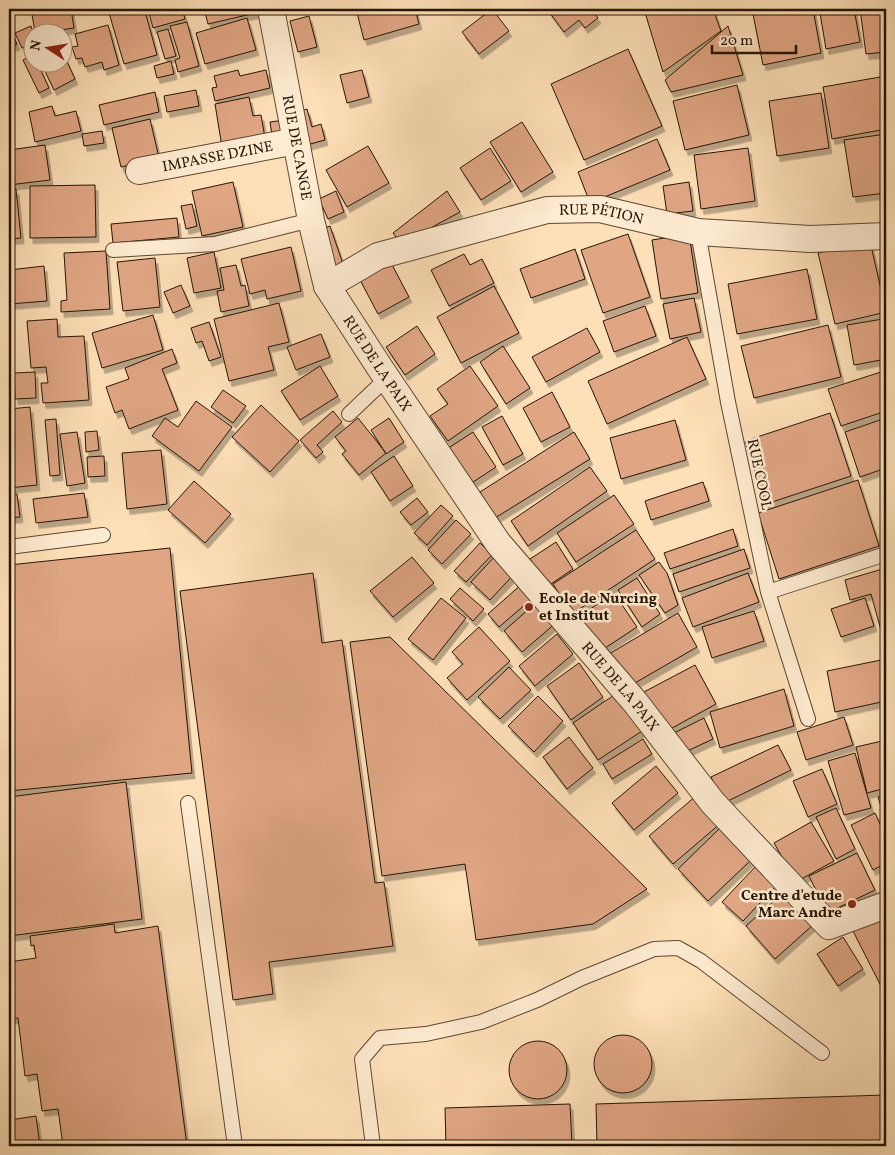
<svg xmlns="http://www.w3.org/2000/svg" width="895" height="1155" viewBox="0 0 895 1155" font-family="Vollkorn,serif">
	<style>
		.building { fill: #e0a684; stroke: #261404; filter: url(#shadow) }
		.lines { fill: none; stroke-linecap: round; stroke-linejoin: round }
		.lane-casing { stroke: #5c4731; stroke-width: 16 }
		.street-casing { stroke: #5c4731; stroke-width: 28 }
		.lane { stroke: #feebd1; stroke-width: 14 }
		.street { stroke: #feebd1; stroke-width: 26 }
		.poi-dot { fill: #8f2418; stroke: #feebd1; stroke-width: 2 }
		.labels { text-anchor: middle; stroke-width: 5; stroke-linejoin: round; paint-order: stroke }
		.street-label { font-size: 15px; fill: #261404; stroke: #feebd1 }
		.poi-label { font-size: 15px; font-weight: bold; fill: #261404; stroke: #feebd1; text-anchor: start }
	</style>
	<defs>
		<filter id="shadow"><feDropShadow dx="3" dy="5.5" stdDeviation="0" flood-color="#0004"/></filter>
	</defs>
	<rect width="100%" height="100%" fill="#fee0b8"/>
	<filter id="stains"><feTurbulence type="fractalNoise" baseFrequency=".004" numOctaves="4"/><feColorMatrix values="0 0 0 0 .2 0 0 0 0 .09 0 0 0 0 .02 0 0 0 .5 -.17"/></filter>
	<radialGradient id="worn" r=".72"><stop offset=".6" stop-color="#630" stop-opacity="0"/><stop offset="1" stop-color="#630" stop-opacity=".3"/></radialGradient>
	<!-- building -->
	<path class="building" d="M31,9H71L74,28L45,32H35Z
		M124,9H128L130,15L145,11L157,55L124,64L109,13Z
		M148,9H182L185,19L153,28Z
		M204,9H259L260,12L208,24Z
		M356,9H415L419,24L364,40Z
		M492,9L509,31L479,54L462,32Z
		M547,9H594L592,10L598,18L585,28L579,20L564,32Z
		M644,9H713L721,31L663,72Z
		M752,9H813L821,53L763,65Z
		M840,9H854L860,42L826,49L820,13Z
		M860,9H886V52L866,54Z
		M309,16L317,47L298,52L290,21Z
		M247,18L256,50L205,64L196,33Z
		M187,22L199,66L178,72L175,60L180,58L170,26Z
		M108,25L119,65L104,70L102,62L85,67L82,58L76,59L72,47L78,46L75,34Z
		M31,26L33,32L32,44L22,48L15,33Z
		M728,26L743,75L671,92L665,80Z
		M9,27L17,44L9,48Z
		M168,29L176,56L165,59L157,32Z
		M628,49L662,126L584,160L551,84Z
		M62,51L75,79L54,90L42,65L47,62H62Z
		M32,55V62H37L49,88L39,93L23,60Z
		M171,61L174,74L157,78L154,66Z
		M238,70L240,76L266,70L270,88L215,101L212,88L217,87L214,76Z
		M362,70L369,97L347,103L340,75Z
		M886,76V129L832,139L823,87Z
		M737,85L749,135L685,150L673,101Z
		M9,90L12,104L9,105Z
		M196,90L199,106L167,112L164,96Z
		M155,92L159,112L104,125L99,105Z
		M821,93L829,148L777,156L769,101Z
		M249,97L253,116L261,115L265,138L222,147L215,104Z
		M52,106L55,116L76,111L81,131L35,142L29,112Z
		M307,109L312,127L321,124L325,140L303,146L295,113Z
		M150,119L159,158L121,167L112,128Z
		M285,120L288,139L273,141L270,122Z
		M522,122L553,172L521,192L490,142Z
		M102,131L104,143L84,146L82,134Z
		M886,134V193L853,197L844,140Z
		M657,139L670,170L590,203L578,172Z
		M45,145L50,180L9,185V150Z
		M368,146L389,183L347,207L326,170Z
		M490,148L511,181L481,200L460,168Z
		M748,148L755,201L701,209L694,155Z
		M233,182L243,227L202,236L192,191Z
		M689,182L693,211L667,214L663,186Z
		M95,185L96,237L30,238V186Z
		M16,189L21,238L9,239V190Z
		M336,191L344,212L328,219L319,199Z
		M447,191L460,212L401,244L393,233Z
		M192,204L197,226L186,229L181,206Z
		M177,218L179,237L113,243L111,224Z
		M330,226L344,267L333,271L319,230Z
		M628,234L650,297L603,313L581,250Z
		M689,234L698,293L661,299L652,240Z
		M870,241L886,312L835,324L818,253Z
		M291,247L301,291L267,299L265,290L250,294L241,259Z
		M575,249L585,279L531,298L520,269Z
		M106,251L110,309L61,312V301L67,300L64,253Z
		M214,252L221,288L194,293L187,258Z
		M464,254L470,265L482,259L494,283L449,306L431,270Z
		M155,258L160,307L123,311L117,262Z
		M390,261L409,297L378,314L359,278Z
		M236,265L241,286L245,285L249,306L221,312L217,291L224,290L220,268Z
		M44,266L47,301L9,304V270Z
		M807,269L817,319L737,334L728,284Z
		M181,285L190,306L173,313L164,292Z
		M494,286L519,333L461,363L437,317Z
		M694,298L701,332L670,339L663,304Z
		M279,303L289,342L268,347L274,370L229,381L214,319Z
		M645,306L656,336L614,352L603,321Z
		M153,315L163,350L102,368L92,333Z
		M57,319L58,337L84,336L89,400L43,403L41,383H48L46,367L31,368L27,321Z
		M883,319L886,338V359L854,365L847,325Z
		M209,322L221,357L209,361L202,341L196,343L191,328Z
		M828,325L841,377L754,398L741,346Z
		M417,326L435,354L405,375L386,347Z
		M587,328L600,352L546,382L532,357Z
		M321,334L330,357L296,370L287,347Z
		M687,337L706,379L607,424L588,381Z
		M503,346L530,388L506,404L480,362Z
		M172,349L177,363L162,369L178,410L129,429L122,410L115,413L106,387L129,379L125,368Z
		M320,366L338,396L300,420L281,391Z
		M470,366L498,406L448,441L430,416L448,404L437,389Z
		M884,371L886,379V411L841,426L828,389Z
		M35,372L36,398L15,399L14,373Z
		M223,390L246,406L233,423L211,407Z
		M552,392L570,427L541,442L523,408Z
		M196,401L232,427L199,471L152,436L165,418L178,427Z
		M261,405L299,441L270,472L232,437Z
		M30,407L37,485L9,488V409Z
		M333,411L342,422L317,445L323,452L316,458L300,440Z
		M830,413L851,476L766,504L745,441Z
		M502,416L523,454L503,465L482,427Z
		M358,418L386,453L359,475L342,454L346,451L335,437Z
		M389,418L404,442L386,454L371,430Z
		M886,418V468L860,477L845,432Z
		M56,419L60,475L50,476L45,420Z
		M675,420L686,460L621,479L610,438Z
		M97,431L99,450L86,452L85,432Z
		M77,432L85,483L67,486L60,434Z
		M473,432L496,467L470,484L447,449Z
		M574,432L590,459L495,518L480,492Z
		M161,450L167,504L127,509L122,453Z
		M104,456L105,476L88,477L87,457Z
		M394,456L413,486L390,501L371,472Z
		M590,467L607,491L528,546L511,521Z
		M858,480L879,546L779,579L758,513Z
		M194,481L231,514L205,543L168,510Z
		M703,482L709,501L651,520L645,501Z
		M84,493L88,517L36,523L33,499Z
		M17,494L20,517L9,518V495Z
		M614,495L634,524L576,562L557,533Z
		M417,498L428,512L411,525L400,512Z
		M441,505L453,516L427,545L414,533Z
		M456,520L471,534L442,564L428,550Z
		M733,529L738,546L670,569L664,553Z
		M636,530L655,559L572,614L553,584Z
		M556,542L573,569L548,586L530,559Z
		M480,543L492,555L466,582L454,571Z
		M170,548L192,773L9,791V565Z
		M744,549L750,568L679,592L673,574Z
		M497,554L516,572L490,600L471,582Z
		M412,557L434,583L393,617L370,591Z
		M659,562L667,573L678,605L665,613L639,575Z
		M886,568V633L882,634L871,594L850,600L845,580Z
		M313,573L322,643L342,640L375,883L384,882L393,946L269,962L273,994L233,1000L180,591Z
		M748,573L759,602L693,627L682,598Z
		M637,578L660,614L642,627L618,590Z
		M523,583L534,597L499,627L488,614Z
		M460,588L484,609L473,621L450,599Z
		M614,593L637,627L599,652L577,618Z
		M441,598L466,618L433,660L408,639Z
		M865,598L874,626L841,637L831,609Z
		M539,600L557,622L522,652L504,631Z
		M754,611L764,641L712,658L702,627Z
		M678,613L697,647L628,687L609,654Z
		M479,627L510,661L467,700L447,678L463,664L452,652Z
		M557,634L573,654L535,686L519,666Z
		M390,637L647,889L593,924L476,940L465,864L382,876L350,642Z
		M886,659V701L835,712L827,671Z
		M579,663L603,697L571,720L547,686Z
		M695,665L716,704L663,733L642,693Z
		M509,667L531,690L500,719L478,697Z
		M784,689L794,726L720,748L710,712Z
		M617,693L642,731L598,760L573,723Z
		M538,696L563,721L534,752L508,726Z
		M844,717L853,745L806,760L797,732Z
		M704,718L713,739L683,753L674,733Z
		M569,737L593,768L567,789L543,757Z
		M643,739L652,754L612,779L603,764Z
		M882,741L886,757V788L867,793L856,747Z
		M778,745L791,770L724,803L711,777Z
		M855,753L871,808L844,815L828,761Z
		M656,766L678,793L634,830L612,803Z
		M822,769L837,804L808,817L793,781Z
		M126,782L142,919L9,936V797Z
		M697,795L721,823L673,864L649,836Z
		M886,795V823L878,797Z
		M836,808L855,849L836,859L816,817Z
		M875,813L886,837V863L873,870L851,825Z
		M811,822L834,861L796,882L774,843Z
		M721,827L751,860L708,901L678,869Z
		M857,853L875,890L827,913L809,876Z
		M755,867L775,887L743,921L722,902Z
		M785,891L814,924L775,959L746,926Z
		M886,914V996L853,931Z
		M114,924L115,933L158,926L187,1146H63L58,1109L42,1111L37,1074L25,1076L18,1018L9,1019V962L36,958L34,945L31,946L30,936Z
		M9,937H10L12,959L9,960Z
		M843,937L863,969L838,986L817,954Z
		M594 1064a29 29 0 1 1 58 0a29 29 0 1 1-58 0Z
		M509 1070a29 29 0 1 1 58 0a29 29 0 1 1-58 0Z
		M886,1095V1146H597L596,1104Z
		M570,1104L572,1146H446L445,1108Z
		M36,1116L40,1146H9V1120Z"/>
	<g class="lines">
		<!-- lane casing -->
		<g class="lane-casing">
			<path id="lane" d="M698,232L728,402L768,592L808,719
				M113,250L215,244L311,220
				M349,414L387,378
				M9,547L103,535
				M768,592L886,554
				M188,803L235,1146
				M373,1146L362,1059L380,1038L426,1034L481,1022L537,1000L582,978L654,949L678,948L701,961L822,1053"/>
		</g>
		<!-- street casing -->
		<g class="street-casing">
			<g id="street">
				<path id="s1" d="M271,9L311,220L327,286L380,368L498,543L635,702L713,803L829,926L886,905"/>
				<path id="s2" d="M139,171L296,141"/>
				<path id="s3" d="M327,286L378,256L547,210L600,209L698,232L810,239L886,236"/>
			</g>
		</g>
		<!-- lane -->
		<use href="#lane" class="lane"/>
		<!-- street -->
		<use href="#street" class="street"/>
	</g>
	<!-- markers -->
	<g class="poi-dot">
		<circle cx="529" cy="607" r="5"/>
		<circle cx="852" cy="904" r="5"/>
	</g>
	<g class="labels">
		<!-- street labels -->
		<g class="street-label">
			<text dy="5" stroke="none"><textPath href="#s1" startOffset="141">RUE DE CANGE</textPath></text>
			<text dy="5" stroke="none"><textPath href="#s2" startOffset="80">IMPASSE DZINE</textPath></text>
			<text dy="5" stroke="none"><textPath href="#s3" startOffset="289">RUE PÉTION</textPath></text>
			<text dy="5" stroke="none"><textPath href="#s1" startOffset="375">RUE DE LA PAIX</textPath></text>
			<text transform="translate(760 474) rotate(78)" y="5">RUE COOL</text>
			<text dy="5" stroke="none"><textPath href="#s1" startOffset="780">RUE DE LA PAIX</textPath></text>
		</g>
		<!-- poi labels -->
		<g class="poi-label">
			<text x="539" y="603">Ecole de Nurcing<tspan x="539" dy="17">et Institut</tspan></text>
			<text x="842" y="900" text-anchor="end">Centre d'etude<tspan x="842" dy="17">Marc Andre</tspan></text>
		</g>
	</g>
	<!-- margin -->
	<rect width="895" height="1155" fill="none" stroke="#fee0b8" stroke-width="30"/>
	<rect x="10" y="10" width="875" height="1135" fill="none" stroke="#261404" stroke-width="2.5"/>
	<rect x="15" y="15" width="865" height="1125" fill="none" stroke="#261404"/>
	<!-- north arrow -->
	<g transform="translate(48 48) rotate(282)"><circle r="24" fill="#feebd1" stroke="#a8957f"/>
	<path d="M0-4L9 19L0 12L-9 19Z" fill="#8f2418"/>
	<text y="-8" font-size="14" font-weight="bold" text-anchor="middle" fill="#261404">N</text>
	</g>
	<!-- scale -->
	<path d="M712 45v8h84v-8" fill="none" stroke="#261404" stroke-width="2.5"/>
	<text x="720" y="45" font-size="15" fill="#261404" stroke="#feebd1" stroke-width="4" paint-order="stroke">20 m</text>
	<rect width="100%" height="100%" filter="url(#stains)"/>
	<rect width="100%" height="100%" fill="url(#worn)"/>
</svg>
